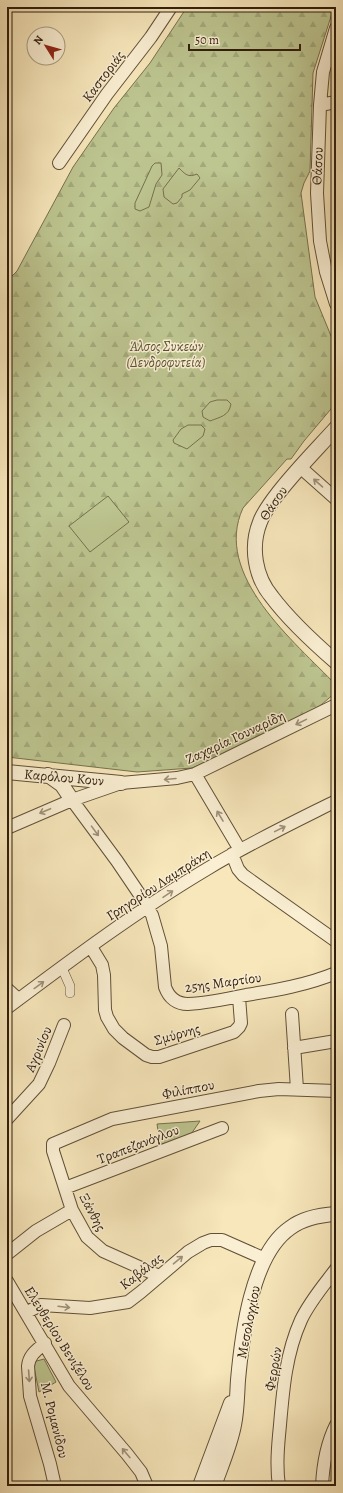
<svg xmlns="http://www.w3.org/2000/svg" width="343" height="1493" viewBox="0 0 343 1493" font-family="Alegreya,serif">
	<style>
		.forest { fill: url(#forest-firs); stroke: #76714e }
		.park { fill: #bdc590; stroke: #76714e }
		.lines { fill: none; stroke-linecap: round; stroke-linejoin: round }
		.pedestrian-casing { stroke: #615038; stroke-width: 10 }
		.minor-casing { stroke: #615038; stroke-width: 14 }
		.tertiary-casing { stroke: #615038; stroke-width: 16 }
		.pedestrian { stroke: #faefd3; stroke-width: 9 }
		.minor { stroke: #faefd3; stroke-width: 12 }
		.tertiary { stroke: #faefd3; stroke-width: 14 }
		.oneway { stroke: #9f907a }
		.labels { text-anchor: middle; stroke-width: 3; stroke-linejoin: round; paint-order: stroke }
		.street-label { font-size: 14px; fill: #2f1d0d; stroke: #faefd3 }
		.park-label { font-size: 14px; font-style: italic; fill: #5a4f34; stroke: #faefd3 }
	</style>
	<defs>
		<pattern id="forest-firs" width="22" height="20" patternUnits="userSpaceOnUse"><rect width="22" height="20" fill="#bdc590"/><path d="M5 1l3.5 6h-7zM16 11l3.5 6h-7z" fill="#a3a97b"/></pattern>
	</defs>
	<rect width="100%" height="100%" fill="#f7e7bb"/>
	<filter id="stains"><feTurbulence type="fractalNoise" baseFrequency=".005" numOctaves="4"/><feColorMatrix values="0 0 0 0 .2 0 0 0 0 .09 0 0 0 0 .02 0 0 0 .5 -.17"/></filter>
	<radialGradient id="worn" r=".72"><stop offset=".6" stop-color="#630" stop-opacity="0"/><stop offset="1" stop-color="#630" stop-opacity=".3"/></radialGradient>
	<!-- forest -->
	<path class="forest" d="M187,7H334L313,73L310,171L304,183L301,193L315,297L336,348V403L304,441L291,459H287L243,508C212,575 295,642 336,685V692L321,705L299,718L236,749L192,768L137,772L7,757V281L17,271L73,167L114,108L150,63Z"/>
	<!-- park -->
	<path class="park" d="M155,163H161L162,175L156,184L149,207L140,211L135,209V203L152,166Z
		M179,168C185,174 188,178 197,174L200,178L190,190L182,194V197L177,203L173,204L164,197L163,189Z
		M217,400H227L231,404C229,416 220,417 210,421L203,417L202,411L210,402Z
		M188,425H201L205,429L203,436L187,449L174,443L173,440L181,429Z
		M108,496L129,522L90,552L69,526Z
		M200,1121L187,1140L160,1144L157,1124Z
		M44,1359L56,1382L39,1392L33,1362Z"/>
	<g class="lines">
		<!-- pedestrian casing -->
		<g class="pedestrian-casing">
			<path id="pedestrian" d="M62,968L70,986V993"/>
		</g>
		<!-- minor casing -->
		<g class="minor-casing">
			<path id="minor" d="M336,28L323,72L320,105L317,193L320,241L326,272L336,304
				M320,105L336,102
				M59,163L107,94L151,37L171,7
				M300,467L336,499
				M195,774L240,850
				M72,800L117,861L140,895L152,915L161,946L165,987C169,998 177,1004 188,1004C208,1003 227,999 246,995C277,990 307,985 336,973
				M7,828L72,800L121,783L177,778L195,774L336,705
				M232,854L238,869L243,875L336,941
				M91,947L102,965L104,975L105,1010L107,1017L114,1029L123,1038L146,1055L152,1057H159L234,1032L239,1027L241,1023L239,997
				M7,989L18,999
				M7,1008C71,960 138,910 207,869C248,844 292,823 336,801
				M292,1014L297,1089
				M294,1048L336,1041
				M7,1119L39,1084L49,1063L64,1025
				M65,1188L222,1128
				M7,1254L36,1231L72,1210
				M159,1276L103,1251L87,1237L72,1210L53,1151V1144L112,1119L259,1091L279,1089L336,1091
				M7,1281L69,1386L127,1454L141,1472L147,1486
				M27,1312L41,1305L90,1308L128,1302L141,1292L188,1252L203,1243L211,1240H222L265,1259
				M45,1343C37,1350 29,1355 28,1366L30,1396L50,1464L55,1486
				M279,1486C276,1466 278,1445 280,1425C283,1389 286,1353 301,1320C310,1301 324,1285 336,1269
				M322,1486C323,1464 326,1445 336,1425"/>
		</g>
		<!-- tertiary casing -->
		<g class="tertiary-casing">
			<path id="tertiary" d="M336,428C317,449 297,469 279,492C272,501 264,511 260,522C250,547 255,577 272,597C290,621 313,642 336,662
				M7,772L121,783
				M48,775L62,785L72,800
				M200,1486L231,1403
				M214,1486C221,1466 230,1446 234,1425C237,1411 237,1395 238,1380C242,1336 251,1255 290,1228C303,1218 320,1215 336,1214"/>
		</g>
		<!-- pedestrian -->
		<use href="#pedestrian" class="pedestrian"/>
		<!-- minor -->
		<use href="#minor" class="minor"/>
		<!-- tertiary -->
		<use href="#tertiary" class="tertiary"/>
	</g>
	<!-- one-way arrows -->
	<defs><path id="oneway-shaft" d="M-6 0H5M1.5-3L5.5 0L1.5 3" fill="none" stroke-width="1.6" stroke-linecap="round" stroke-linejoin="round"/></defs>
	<g class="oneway">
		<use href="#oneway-shaft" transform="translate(318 483) rotate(-139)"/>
		<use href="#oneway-shaft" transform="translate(301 722) rotate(154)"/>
		<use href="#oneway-shaft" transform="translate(170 779) rotate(175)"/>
		<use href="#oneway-shaft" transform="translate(45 811) rotate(157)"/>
		<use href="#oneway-shaft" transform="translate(220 816) rotate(-121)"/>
		<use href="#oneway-shaft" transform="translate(280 829) rotate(-26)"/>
		<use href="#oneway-shaft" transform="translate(95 831) rotate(54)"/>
		<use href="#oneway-shaft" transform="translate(168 894) rotate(-34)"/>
		<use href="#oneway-shaft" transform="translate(39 985) rotate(-36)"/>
		<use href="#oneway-shaft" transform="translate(178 1260) rotate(-40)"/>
		<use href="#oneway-shaft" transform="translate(64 1307) rotate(7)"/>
		<use href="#oneway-shaft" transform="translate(29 1376) rotate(86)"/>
		<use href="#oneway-shaft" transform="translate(126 1453) rotate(-130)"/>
	</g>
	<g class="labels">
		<!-- street labels -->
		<g class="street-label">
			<text transform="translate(103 76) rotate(-53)" y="5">Καστοριάς</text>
			<text transform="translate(317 166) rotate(-88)" y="5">Θάσου</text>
			<text transform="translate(273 503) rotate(-56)" y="5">Θάσου</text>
			<text transform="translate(235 737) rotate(-25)" y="5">Ζαχαρία Γουναρίδη</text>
			<text transform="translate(64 777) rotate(5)" y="5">Καρόλου Κουν</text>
			<text transform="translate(158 884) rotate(-33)" y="5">Γρηγορίου Λαμπράκη</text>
			<text transform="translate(223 982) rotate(-8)" y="5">25ης Μαρτίου</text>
			<text transform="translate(177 1034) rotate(-16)" y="5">Σμύρνης</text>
			<text transform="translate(38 1049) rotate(-67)" y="5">Αγρινίου</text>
			<text transform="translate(188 1089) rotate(-11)" y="5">Φιλίππου</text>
			<text transform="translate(138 1144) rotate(-21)" y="5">Τραπεζανόγλου</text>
			<text transform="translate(93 1212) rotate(62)" y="5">Ξάνθης</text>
			<text transform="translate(141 1271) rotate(-38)" y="5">Καβάλας</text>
			<text transform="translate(248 1322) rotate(-79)" y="5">Μεσολογγίου</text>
			<text transform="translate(60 1338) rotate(58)" y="5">Ελευθερίου Βενιζέλου</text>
			<text transform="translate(273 1369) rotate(-80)" y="5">Φερρών</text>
			<text transform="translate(55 1420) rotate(76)" y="5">Μ. Ρομανίδου</text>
		</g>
		<!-- park labels -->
		<g class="park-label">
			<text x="166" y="351">Άλσος Συκεών<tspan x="166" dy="16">(Δενδροφυτεία)</tspan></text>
		</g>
	</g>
	<!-- margin -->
	<rect width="343" height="1493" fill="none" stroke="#f7e7bb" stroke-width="24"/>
	<rect x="8" y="8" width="327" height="1477" fill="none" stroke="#2f1d0d" stroke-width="2"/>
	<rect x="12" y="12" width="319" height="1469" fill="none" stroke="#2f1d0d"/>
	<!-- north arrow -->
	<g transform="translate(46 46) rotate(307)"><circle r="19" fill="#faefd3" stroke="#a99b84"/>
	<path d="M0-3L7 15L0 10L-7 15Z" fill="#8f2418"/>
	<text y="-6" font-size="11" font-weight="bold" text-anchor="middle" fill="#2f1d0d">N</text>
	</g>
	<!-- scale -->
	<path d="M189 44v6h111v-6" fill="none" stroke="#2f1d0d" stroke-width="2"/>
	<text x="195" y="44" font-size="12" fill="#2f1d0d" stroke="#faefd3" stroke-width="3" paint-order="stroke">50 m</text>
	<rect width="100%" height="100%" filter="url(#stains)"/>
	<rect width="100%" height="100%" fill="url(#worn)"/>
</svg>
